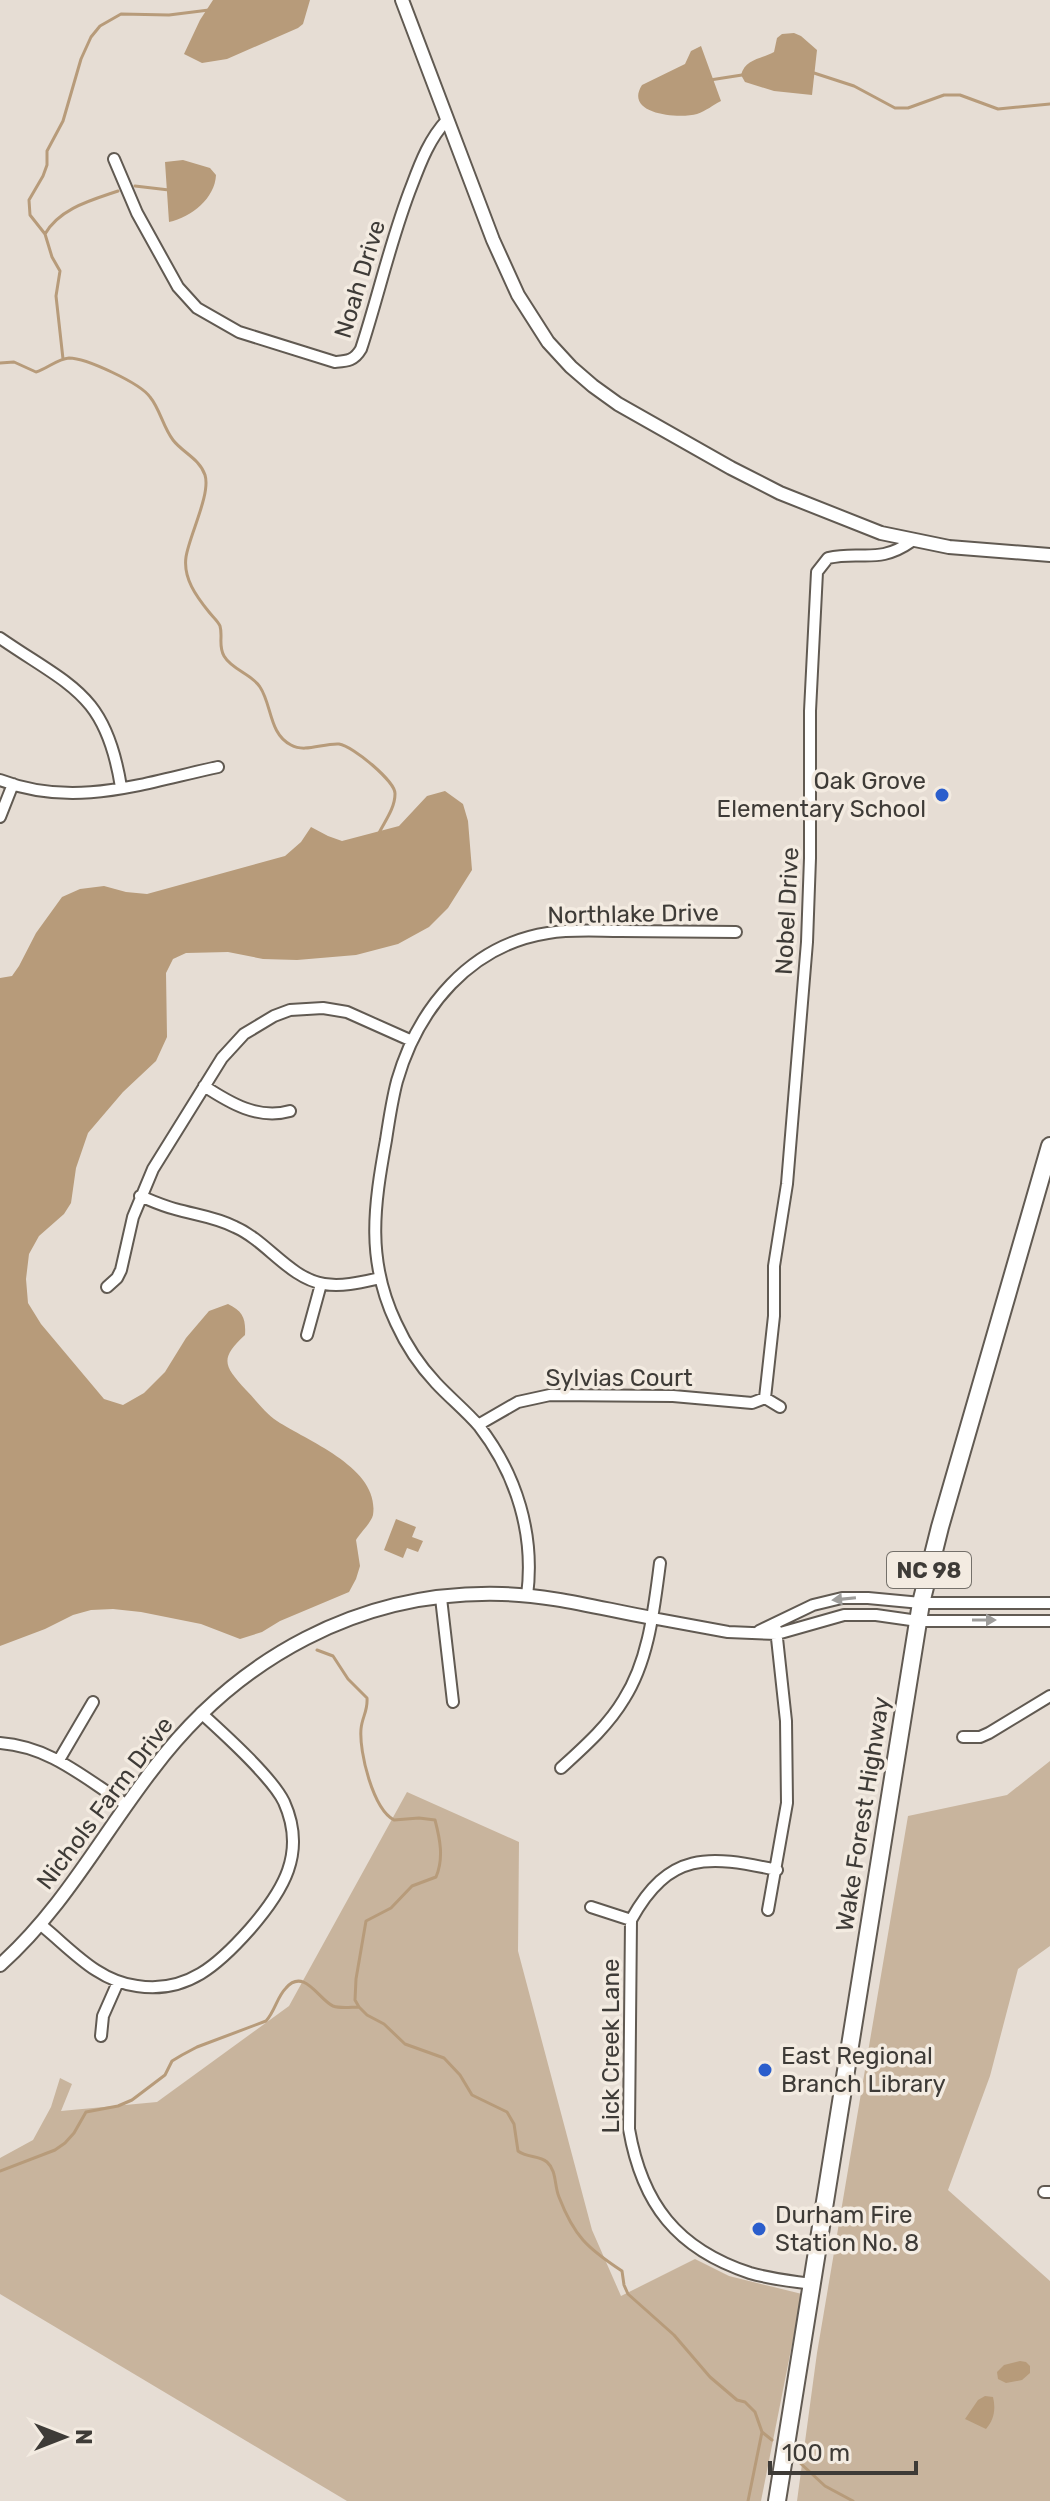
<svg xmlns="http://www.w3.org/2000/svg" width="1050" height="2501" viewBox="0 0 1050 2501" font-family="Rubik,sans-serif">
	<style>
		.green { fill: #c8b49d }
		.water { fill: #b79b7a }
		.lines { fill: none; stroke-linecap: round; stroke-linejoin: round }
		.stream { stroke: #b79b7a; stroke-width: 3 }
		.minor-casing { stroke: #615a52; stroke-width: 14 }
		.tertiary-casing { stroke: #615a52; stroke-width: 16 }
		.trunk-casing { stroke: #615a52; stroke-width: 20 }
		.minor { stroke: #fff; stroke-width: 10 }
		.tertiary { stroke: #fff; stroke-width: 12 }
		.trunk { stroke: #fff; stroke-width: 16 }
		.oneway { fill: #9e9d9b }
		.poi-dot { fill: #2b5ecc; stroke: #f3ebe1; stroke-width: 3 }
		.labels { text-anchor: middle; stroke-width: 7; stroke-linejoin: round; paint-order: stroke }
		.shield { fill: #f3ebe1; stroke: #74706a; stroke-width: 2 }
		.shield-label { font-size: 22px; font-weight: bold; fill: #3e3b37 }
		.street-label { font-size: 24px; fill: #3e3b37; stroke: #f3ebe1 }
		.poi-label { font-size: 24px; fill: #3e3b37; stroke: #f3ebe1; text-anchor: start }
	</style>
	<rect width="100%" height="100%" fill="#e6ddd4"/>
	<!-- green -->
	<path class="green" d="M1050,1761V1946L1018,1969L990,2076L948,2190L1050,2281V2501H797L817,2353L908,1816L1007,1795Z
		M407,1792L519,1842L518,1951L592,2230L621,2296L695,2259L729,2276L802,2294L761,2501H347L0,2294V2158L33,2140L51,2107L60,2078L72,2084L61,2111L157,2102L289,2006Z"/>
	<!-- water -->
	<path class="water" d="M213,0H310L303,24L298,28L227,59L202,63L184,54L200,20Z
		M794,33L801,36L817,50L812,95L774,91L745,82L741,75C745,59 761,59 774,52L777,38L782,34Z
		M701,46L721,101C713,105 706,111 697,114C680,119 623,115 642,85L685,64L691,51Z
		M183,160L210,168L216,175C215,198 192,217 169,222L165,162Z
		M445,791L463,804L468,821L472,870L448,908L429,927L398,944L356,955L297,960L263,959L228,952L186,953L173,959L166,973L167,1037L156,1061L123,1092L88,1133L76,1168L71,1203L64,1214L39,1236L29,1254L26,1279L28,1303L41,1324L104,1399L123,1405L144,1393L165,1372L186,1338L209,1311L228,1304C243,1311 246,1319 245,1335C219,1359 224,1366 246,1390C256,1400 265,1413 277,1421C309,1442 380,1468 373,1515C371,1523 360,1533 356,1540L360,1566L356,1579L349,1592L280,1621L262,1632L240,1639L201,1624L141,1612L113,1609L91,1610L73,1615L45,1629L0,1646V978L12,976L19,966L36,933L62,897L80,889L104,886L126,892L147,894L285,856L301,842L311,827L328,836L342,841L399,826L427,796Z
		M396,1519L416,1527L412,1537L423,1541L418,1552L407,1548L403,1558L384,1550Z
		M1020,2361L1026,2362L1030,2366V2373L1022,2380L1006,2383L998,2379L997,2372L1004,2365Z
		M985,2396L993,2397C996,2409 994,2420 986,2429L965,2419L978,2400Z"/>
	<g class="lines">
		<!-- stream -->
		<path class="stream" d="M814,73L854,86L895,108H908L944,95H960L998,109L1050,104
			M710,80L742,75
			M135,186L169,190
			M45,234C60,208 92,200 118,191
			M63,359L56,296L60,271L52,257L45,234L30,215L29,200L43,176L47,165V151L63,121L81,59L91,37L100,26L121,14L169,15L209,10
			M0,363L14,362L36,372C47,369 57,359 69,358C86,358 140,383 150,397C160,409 163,427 173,440C182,452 200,459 205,475C211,494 189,536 186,557C183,578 196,596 209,612C212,616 218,621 220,626C223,636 218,646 224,656C232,670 252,674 260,687C272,705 269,734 291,745C305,753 323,743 339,744C353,746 396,782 395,794C395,808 385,821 379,833
			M317,1650L333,1656L348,1679L367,1698C368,1711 362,1717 361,1729C359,1752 373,1809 394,1820L419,1818L435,1820C440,1839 444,1858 436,1877L412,1886L391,1908L366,1921L356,1979L355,2000L359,2007L367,2015L384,2024L405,2044L444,2058L460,2075L472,2095L507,2112L514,2124L518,2151C527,2158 539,2155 547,2162C557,2171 554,2185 559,2197C574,2236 587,2248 622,2271L624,2285L628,2294L674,2335L710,2377L737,2400L745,2402L755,2412L762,2432L772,2440
			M0,2171L55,2150L65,2143L74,2133L86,2112L118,2106L132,2100L165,2075L172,2061L182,2055L197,2047L266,2021C275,2011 277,1997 286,1988C304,1967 319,2000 333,2006C341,2009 351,2007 359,2007
			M798,2461L825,2486L853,2501
			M748,2501L762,2432"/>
		<!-- minor casing -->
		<g class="minor-casing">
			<path id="minor" d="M114,159L137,213L178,287L197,308L239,332L335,362C347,361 354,361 361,349C379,294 391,238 412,185C421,161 430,138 447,120
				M0,638C71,687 106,693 121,787
				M0,780C75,809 143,783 218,767
				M0,817L13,784
				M204,1086C230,1103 258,1120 290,1111
				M140,1196C152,1201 163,1206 175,1209C196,1215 216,1217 235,1227C267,1241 289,1278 324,1284C343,1287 362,1282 380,1278
				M107,1287L117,1278L121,1270L133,1217L153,1169L222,1058L244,1034L274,1016L290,1010L323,1008L347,1012L412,1041
				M307,1335L321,1284
				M765,1398L780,1407
				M478,1425L518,1402L550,1395L673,1396L752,1403L765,1398L774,1316V1266L787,1184L807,942L810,858V711L817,572L828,558C862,550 878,565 912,541
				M527,1596C535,1535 517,1475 479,1426C466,1411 450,1398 436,1383C420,1366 406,1345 396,1323C366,1260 374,1206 386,1140C389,1120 392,1100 397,1081C418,1008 470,945 548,933C572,929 597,931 621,931C659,931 698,932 736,932
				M441,1598L453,1702
				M652,1618L728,1632L777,1634L844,1615H876L918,1621H1050
				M759,1631L813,1605L842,1598H868L921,1603H1050
				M963,1737H980L989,1733L1050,1696
				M0,1743C52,1747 85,1779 127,1805
				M59,1760L93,1702
				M561,1768C584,1747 608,1726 624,1699C649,1660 654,1608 660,1563
				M777,1870C708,1855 669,1851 631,1920L629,2129C642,2204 677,2249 750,2273C770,2279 791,2281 811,2284
				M591,1907L631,1920
				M768,1910L787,1803L786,1721L776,1629
				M41,1925C71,1949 97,1981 137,1986C187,1994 219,1964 250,1929C283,1891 307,1853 284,1802C272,1777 223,1733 201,1713
				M101,2036L103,2016L118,1982
				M1044,2192H1050"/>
		</g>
		<!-- tertiary casing -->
		<g class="tertiary-casing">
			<path id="tertiary" d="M402,0L493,240L518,295L548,342L571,367L593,386L618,404L731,468L780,493L881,533L949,547L1050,555
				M0,1965C63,1909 102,1835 153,1769C237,1658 360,1590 502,1594C552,1595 602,1609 652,1618"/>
		</g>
		<!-- trunk casing -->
		<g class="trunk-casing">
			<path id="trunk" d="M777,2501L921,1603L940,1527L1050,1146"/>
		</g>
		<!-- minor -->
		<use href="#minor" class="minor"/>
		<!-- tertiary -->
		<use href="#tertiary" class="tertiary"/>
		<!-- trunk -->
		<use href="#trunk" class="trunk"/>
	</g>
	<!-- one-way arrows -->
	<defs><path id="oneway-solid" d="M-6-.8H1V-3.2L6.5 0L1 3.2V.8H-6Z" transform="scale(2)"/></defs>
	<g class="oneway">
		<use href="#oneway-solid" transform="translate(844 1599) rotate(174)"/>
		<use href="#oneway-solid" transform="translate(984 1620)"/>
	</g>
	<!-- markers -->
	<g class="poi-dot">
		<circle cx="942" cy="795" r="8"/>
		<circle cx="765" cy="2070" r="8"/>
		<circle cx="759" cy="2229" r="8"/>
	</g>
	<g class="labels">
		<!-- shield labels -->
		<rect class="shield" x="887" y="1552" width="84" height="36" rx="6"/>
		<g class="shield-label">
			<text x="929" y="1578">NC 98</text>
		</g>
		<!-- street labels -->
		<g class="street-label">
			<text transform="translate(360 279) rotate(-73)" y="8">Noah Drive</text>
			<text transform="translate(787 911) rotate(-87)" y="8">Nobel Drive</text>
			<text transform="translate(633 914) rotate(-1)" y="8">Northlake Drive</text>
			<text x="619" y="1386">Sylvias Court</text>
			<text transform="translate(105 1803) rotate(-53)" y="8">Nichols Farm Drive</text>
			<text transform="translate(863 1814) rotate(-81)" y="8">Wake Forest Highway</text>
			<text transform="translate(611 2046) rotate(-90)" y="8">Lick Creek Lane</text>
		</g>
		<!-- poi labels -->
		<g class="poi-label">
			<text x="926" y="789" text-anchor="end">Oak Grove<tspan x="926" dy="28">Elementary School</tspan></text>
			<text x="781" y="2064">East Regional<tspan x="781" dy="28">Branch Library</tspan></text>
			<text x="775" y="2223">Durham Fire<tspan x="775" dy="28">Station No. 8</tspan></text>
		</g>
	</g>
	<!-- north arrow -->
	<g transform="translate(64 2437) rotate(90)" stroke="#f3ebe1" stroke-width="6" paint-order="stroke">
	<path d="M0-6L14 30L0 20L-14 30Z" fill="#3e3b37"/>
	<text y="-12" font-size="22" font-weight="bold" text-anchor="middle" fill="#3e3b37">N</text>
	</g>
	<!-- scale -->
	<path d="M770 2461v12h146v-12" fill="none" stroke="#3e3b37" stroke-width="4"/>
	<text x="782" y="2461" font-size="24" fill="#3e3b37" stroke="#f3ebe1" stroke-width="6" paint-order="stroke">100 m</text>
</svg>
